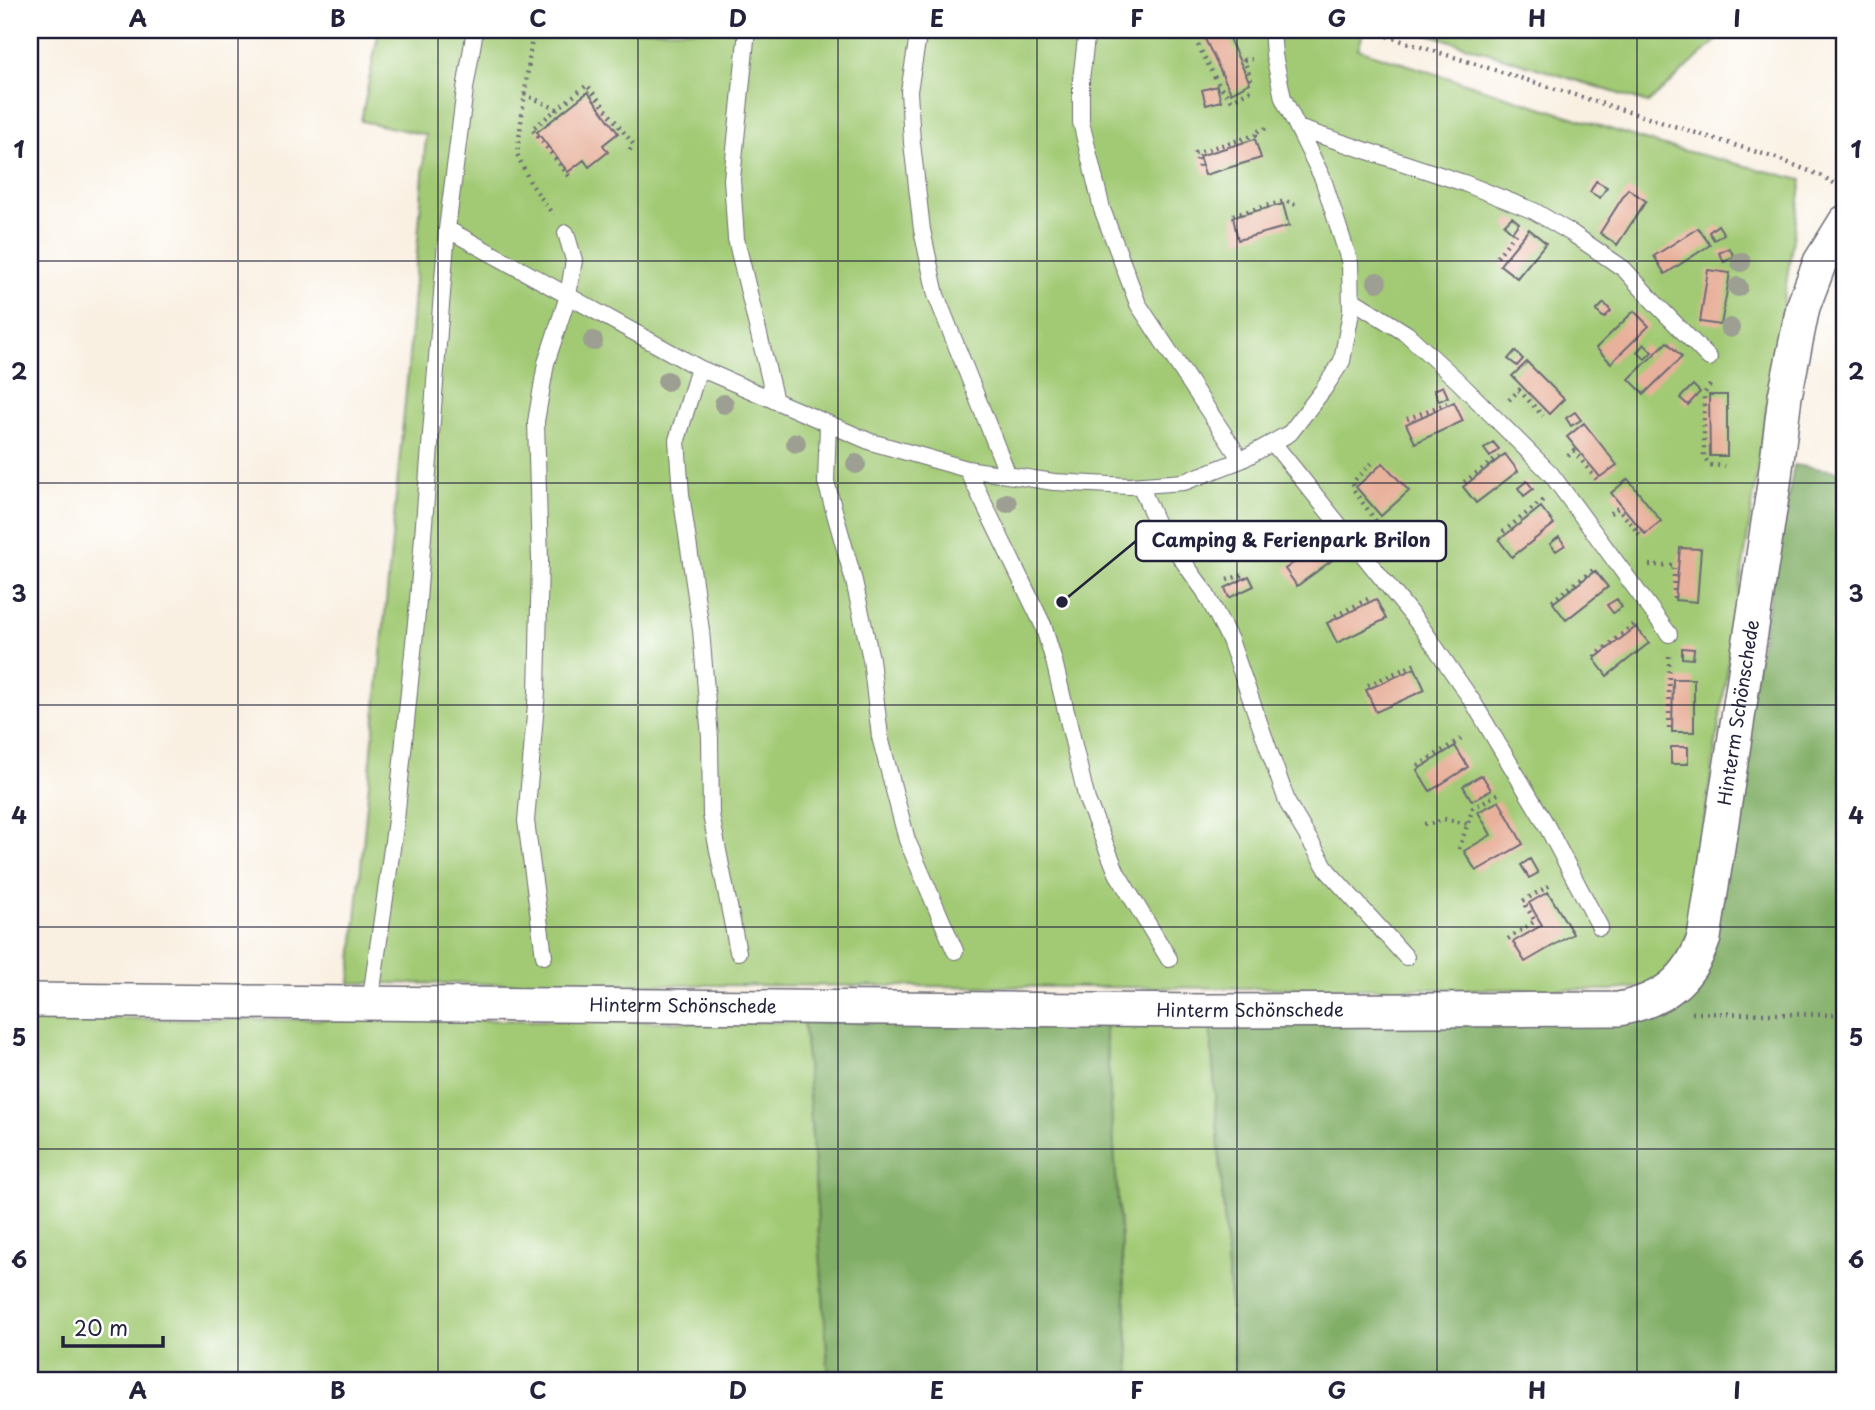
<svg xmlns="http://www.w3.org/2000/svg" width="1875" height="1410" viewBox="0 0 1875 1410" font-family="'Playpen Sans',sans-serif">
	<style>
		.green { fill: #a2ca75; stroke: #627658; stroke-width: 2 }
		.forest { fill: #81ae66; stroke: #526850; stroke-width: 2 }
		.building { fill: #e8b19b }
		.lines { fill: none; stroke-linecap: round; stroke-linejoin: round }
		.lane-casing { stroke: #6d6a75; stroke-width: 18 }
		.street-casing { stroke: #6d6a75; stroke-width: 36 }
		.path { stroke: #6d6a75; stroke-width: 4.5; stroke-dasharray: 2 5; stroke-linecap: butt }
		.lane { stroke: #fff; stroke-width: 16 }
		.street { stroke: #fff; stroke-width: 33 }
		.tree { fill: #9c9f91 }
		.grid { fill: none; stroke: #22223b; stroke-width: 2; stroke-opacity: 0.55 }
		.labels { text-anchor: middle; stroke-width: 5; stroke-linejoin: round; paint-order: stroke }
		.street-label { font-size: 18px; fill: #22223b; stroke: #fff }
		.leader { fill: none; stroke: #22223b; stroke-width: 2.5 }
		.callout-dot { fill: #22223b; stroke: #fff; stroke-width: 2.5 }
		.callout { fill: #fff; stroke: #22223b; stroke-width: 2.5 }
		.callout-label { font-size: 19px; text-anchor: middle; font-weight: bold; fill: #22223b }
		.neatline { fill: none; stroke: #22223b; stroke-width: 2.5 }
		.grid-label { font-size: 23px; text-anchor: middle; font-weight: bold; fill: #22223b }
	</style>
	<rect width="100%" height="100%" fill="#fff"/>
	<filter id="ink" filterUnits="userSpaceOnUse"><feTurbulence type="fractalNoise" baseFrequency=".0143" numOctaves="2"/><feDisplacementMap in="SourceGraphic" scale="14" xChannelSelector="R" yChannelSelector="G"/><feConvolveMatrix kernelMatrix="1 2 1 2 8 2 1 2 1" color-interpolation-filters="sRGB"/></filter>
	<filter id="wash" filterUnits="userSpaceOnUse"><feTurbulence type="fractalNoise" baseFrequency=".00686" numOctaves="4" result="noise"/><feDisplacementMap in="SourceGraphic" scale="28" xChannelSelector="R" yChannelSelector="G"/><feGaussianBlur stdDeviation="1.57" result="paint"/><feColorMatrix in="noise" values="0 0 0 0 0 0 0 0 0 0 0 0 0 0 0 0 0 1.4 0 .05"/><feComposite in="paint" operator="in"/></filter>
	<g filter="url(#wash)">
		<rect width="100%" height="100%" fill="#f9f0e2"/>
		<!-- green -->
		<path class="green" d="M379,30H1364L1358,49L1657,144L1802,180L1685,947L1655,985L1616,990L350,983L408,370L426,135L361,121Z
			M1416,30H1728L1648,103Z
			M30,1018L804,1022L829,1380H30Z
			M1210,1023L1236,1380H1131L1105,1024Z"/>
		<!-- forest -->
		<path class="forest" d="M1794,465L1845,472V1380H1236L1210,1023L1683,992L1752,690Z
			M804,1022L1105,1024L1131,1380H829Z"/>
		<g id="blocks">
			<!-- building -->
			<path class="building" d="M1219,30H1225L1250,83L1231,93L1204,37Z
				M1217,86L1221,101L1206,105L1202,90Z
				M588,92L618,133L603,145L608,152L589,167L584,160L568,172L537,132Z
				M1255,139L1261,158L1205,175L1199,156Z
				M1596,181L1607,187L1600,198L1590,192Z
				M1628,189L1646,201L1617,245L1600,233Z
				M1283,204L1289,226L1238,240L1233,217Z
				M1512,217L1519,223L1512,232L1504,225Z
				M1718,225L1724,234L1714,240L1709,232Z
				M1698,228L1710,245L1665,274L1654,256Z
				M1529,229L1546,243L1517,278L1500,265Z
				M1729,248L1734,256L1724,262L1719,253Z
				M1708,270L1730,273L1721,325L1700,322Z
				M1604,303L1611,311L1604,318L1596,311Z
				M1634,311L1649,326L1611,363L1596,348Z
				M1667,342L1682,357L1644,394L1629,379Z
				M1644,344L1652,352L1645,359L1637,352Z
				M1515,351L1523,359L1517,366L1508,359Z
				M1527,362L1564,399L1549,414L1512,376Z
				M1693,385L1700,392L1688,405L1680,398Z
				M1443,386L1448,397L1439,401L1434,390Z
				M1709,395H1727V456H1710Z
				M1454,402L1463,421L1415,443L1406,424Z
				M1575,412L1581,420L1571,426L1566,418Z
				M1584,423L1617,465L1600,477L1567,437Z
				M1493,442L1499,449L1490,457L1484,449Z
				M1505,454L1518,471L1476,503L1463,487Z
				M1383,463L1409,491L1381,516L1356,487Z
				M1628,479L1661,521L1645,534L1611,493Z
				M1527,481L1533,489L1524,496L1518,488Z
				M1541,507L1554,524L1512,557L1499,540Z
				M1559,537L1565,545L1556,551L1550,544Z
				M1327,538L1339,555L1297,586L1285,569Z
				M1680,548L1701,549L1697,602L1675,600Z
				M1595,571L1608,587L1566,620L1553,603Z
				M1249,576L1254,586L1229,598L1225,588Z
				M1376,599L1386,619L1337,643L1327,623Z
				M1617,599L1622,607L1613,613L1607,605Z
				M1636,627L1649,643L1607,676L1594,659Z
				M1682,648L1694,649L1693,659L1682,658Z
				M1415,668L1425,690L1376,712L1366,690Z
				M1673,679H1694V732H1672Z
				M1455,746L1468,767L1430,791L1417,770Z
				M1671,747H1688V764H1671Z
				M1482,775L1491,790L1472,801L1463,786Z
				M1499,801L1523,844L1476,871L1464,851L1491,835L1478,812Z
				M1530,859L1538,873L1529,878L1521,865Z
				M1548,892L1573,934L1525,962L1513,942L1542,925L1529,903Z"/>
		</g>
	</g>
	<g filter="url(#ink)">
		<use href="#blocks" fill-opacity="0" stroke="#6d6a75" stroke-width="2"/>
		<g class="lines">
			<!-- lane casing -->
			<g class="lane-casing">
				<path id="lane" d="M747,30L732,179L736,239L775,401
					M919,30L909,91L912,143L922,230L936,295L1008,475
					M1087,30L1081,80V122L1102,209L1138,304L1241,460
					M1298,128L1464,183L1534,211L1573,234L1624,269L1653,301L1709,358
					M447,229L699,368L871,442L967,469L1054,482L1129,486L1184,482L1241,460L1290,433L1323,390L1342,361L1351,312L1350,263L1323,179L1283,98L1274,55L1272,30
					M1351,299L1407,334L1459,382L1551,474L1669,634
					M699,368L677,440L681,494L701,630L710,738L711,815L738,952
					M828,424L826,482L854,581L871,659L880,737L907,840L955,951
					M1273,443L1422,628L1473,702L1543,819L1600,927
					M967,469L1043,625L1054,661L1087,800L1117,873L1169,959
					M1140,485L1157,524L1205,592L1230,640L1288,804L1328,871L1406,957
					M544,956L526,821L537,692L540,560L536,422L546,363L568,296L574,260L566,233
					M370,1004L396,820L417,613L447,229L465,89L475,30"/>
			</g>
			<!-- street casing -->
			<g class="street-casing">
				<g id="street">
					<path id="s1" d="M30,1000L1206,1011L1619,1009C1663,1000 1689,981 1704,938L1774,484L1785,396L1803,307L1820,262L1845,222"/>
				</g>
			</g>
			<!-- path -->
			<path class="path" d="M533,30L517,154L530,182L553,215
				M1367,30L1776,158L1822,176L1844,189
				M1198,45L1220,87L1232,100L1255,88
				M1251,80L1244,60L1252,59
				M524,94L563,112
				M1199,167L1195,153L1256,135L1255,132L1270,127
				M569,176L532,129L587,85L633,144L628,153
				M1233,215L1285,201L1299,206
				M1497,257L1518,230
				M1710,385L1704,394V457L1710,465L1725,466
				M1509,400L1519,390L1543,416
				M1407,419L1447,403
				M1568,456L1574,451L1597,480
				M1371,463L1353,482L1355,492L1381,528
				M1464,482L1499,457
				M1610,513L1618,508L1640,535
				M1503,532L1543,500
				M1293,556L1318,539
				M1649,565H1674V598
				M1227,580L1242,575
				M1552,601L1593,570
				M1335,616L1368,599
				M1669,656V728
				M1594,657L1634,624
				M1368,685L1418,663
				M1418,766L1465,736
				M1424,824L1435,823L1444,819L1468,824
				M1459,849L1473,808L1501,792
				M1508,939L1535,921L1523,901L1552,884
				M1692,1013L1845,1015"/>
			<!-- lane -->
			<use href="#lane" class="lane"/>
			<!-- street -->
			<use href="#street" class="street"/>
		</g>
		<!-- trees -->
		<g class="tree">
			<circle cx="1741" cy="262" r="10"/>
			<circle cx="1377" cy="282" r="10"/>
			<circle cx="1738" cy="287" r="10"/>
			<circle cx="1730" cy="328" r="10"/>
			<circle cx="593" cy="341" r="10"/>
			<circle cx="667" cy="381" r="10"/>
			<circle cx="724" cy="404" r="10"/>
			<circle cx="796" cy="443" r="10"/>
			<circle cx="856" cy="464" r="10"/>
			<circle cx="1007" cy="503" r="10"/>
		</g>
	</g>
	<!-- grid -->
	<path class="grid" d="M238,30V1380M438,30V1380M638,30V1380M838,30V1380M1037,30V1380M1237,30V1380M1437,30V1380M1637,30V1380M30,261H1845M30,483H1845M30,705H1845M30,927H1845M30,1149H1845"/>
	<g class="labels">
		<!-- street labels -->
		<g class="street-label">
			<text dy="6" stroke="none"><textPath href="#s1" startOffset="1934">Hinterm Schönschede</textPath></text>
			<text dy="6" stroke="none"><textPath href="#s1" startOffset="653">Hinterm Schönschede</textPath></text>
			<text dy="6" stroke="none"><textPath href="#s1" startOffset="1220">Hinterm Schönschede</textPath></text>
		</g>
	</g>
	<!-- callouts -->
	<path class="leader" d="M1062 602L1136 541"/>
	<circle class="callout-dot" cx="1062" cy="602" r="7"/>
	<rect class="callout" x="1136" y="521" width="310" height="40" rx="7"/>
	<g class="callout-label">
		<text x="1291" y="547">Camping &amp; Ferienpark Brilon</text>
	</g>
	<!-- margin -->
	<rect width="1875" height="1410" fill="none" stroke="#fff" stroke-width="77"/>
	<!-- scale -->
	<path d="M63 1336v10h100v-10" fill="none" stroke="#22223b" stroke-width="3.5"/>
	<text x="74" y="1336" font-size="21" fill="#22223b" stroke="#ffffff" stroke-width="5" paint-order="stroke">20 m</text>
	<rect x="38" y="38" width="1798" height="1334" class="neatline"/>
	<g class="grid-label">
		<text x="138" y="27">A</text>
		<text x="338" y="27">B</text>
		<text x="538" y="27">C</text>
		<text x="738" y="27">D</text>
		<text x="937" y="27">E</text>
		<text x="1137" y="27">F</text>
		<text x="1337" y="27">G</text>
		<text x="1537" y="27">H</text>
		<text x="1737" y="27">I</text>
		<text x="19" y="158">1</text>
		<text x="1856" y="158">1</text>
		<text x="19" y="380">2</text>
		<text x="1856" y="380">2</text>
		<text x="19" y="602">3</text>
		<text x="1856" y="602">3</text>
		<text x="19" y="824">4</text>
		<text x="1856" y="824">4</text>
		<text x="19" y="1046">5</text>
		<text x="1856" y="1046">5</text>
		<text x="19" y="1268">6</text>
		<text x="1856" y="1268">6</text>
		<text x="138" y="1399">A</text>
		<text x="338" y="1399">B</text>
		<text x="538" y="1399">C</text>
		<text x="738" y="1399">D</text>
		<text x="937" y="1399">E</text>
		<text x="1137" y="1399">F</text>
		<text x="1337" y="1399">G</text>
		<text x="1537" y="1399">H</text>
		<text x="1737" y="1399">I</text>
	</g>
</svg>
